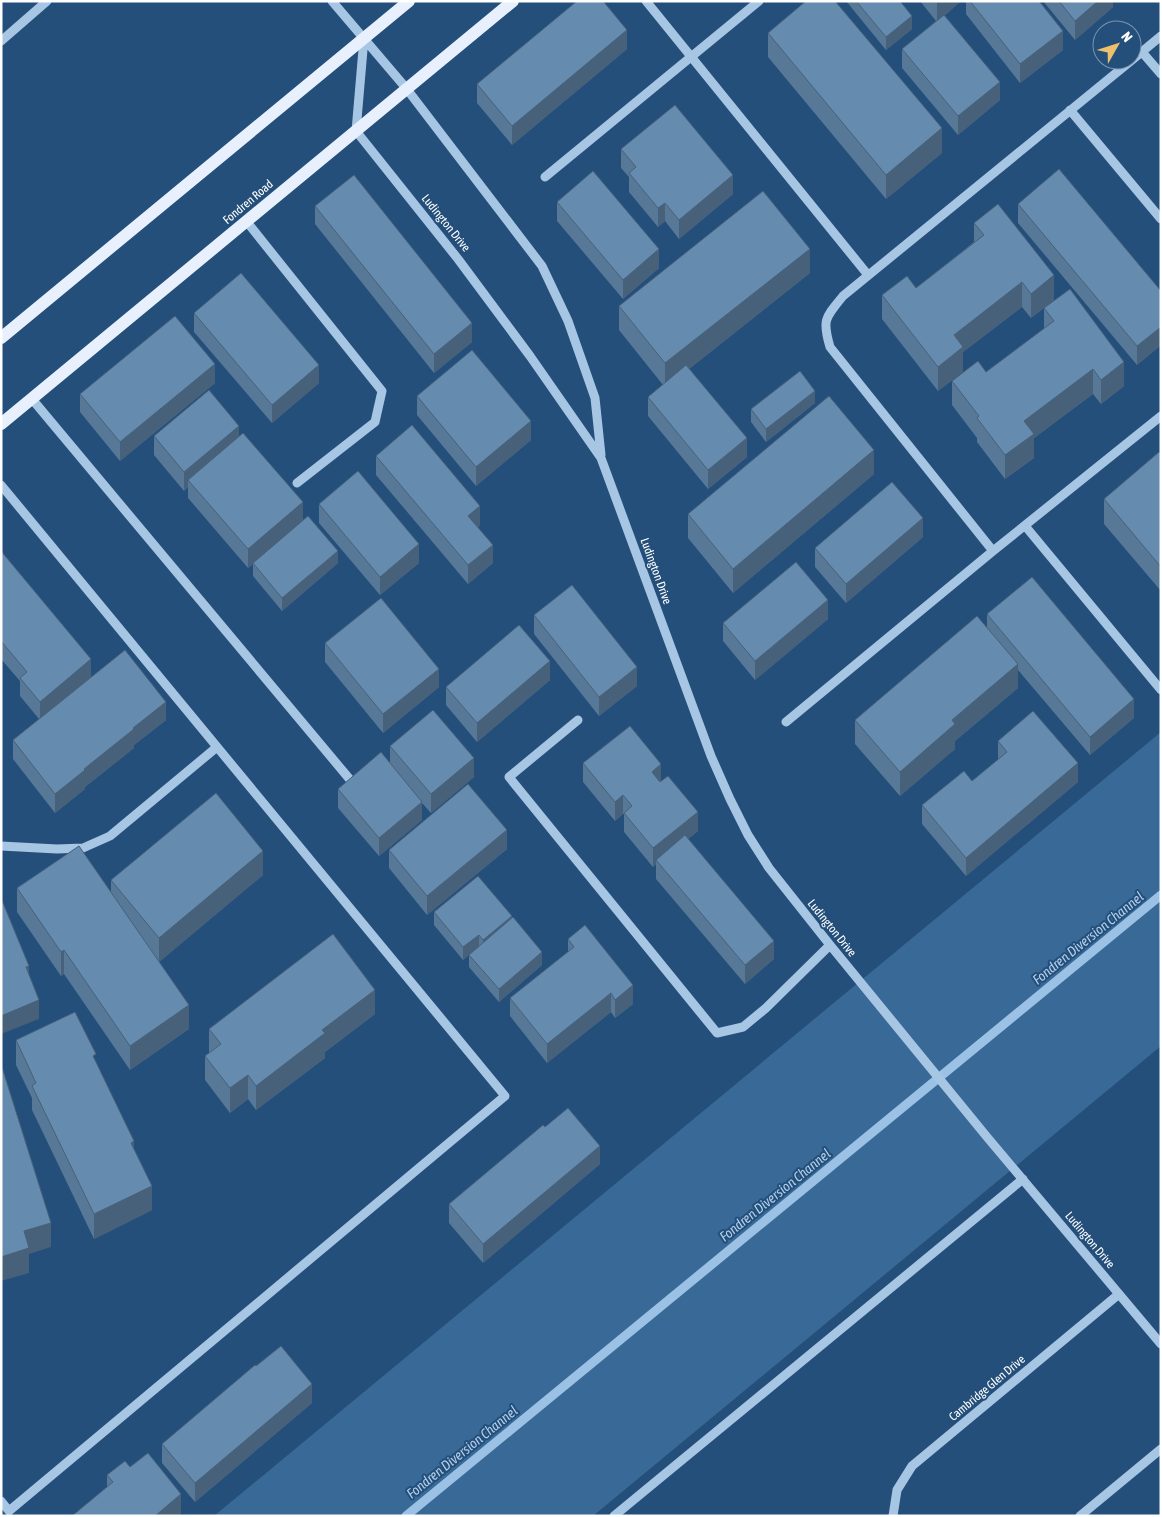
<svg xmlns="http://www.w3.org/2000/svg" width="1162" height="1517" viewBox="0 0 1162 1517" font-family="'Asap Condensed',sans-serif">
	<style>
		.green { fill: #386997 }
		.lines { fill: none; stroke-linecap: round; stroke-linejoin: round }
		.stream { stroke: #9bc2e5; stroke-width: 9 }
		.minor { stroke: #a7c6e4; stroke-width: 9 }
		.major { stroke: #e7f0fc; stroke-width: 12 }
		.wall { fill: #577896 }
		.shaded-wall { fill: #47617a }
		.building { fill: #658baf; stroke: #47617a }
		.labels { text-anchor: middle; stroke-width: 4; stroke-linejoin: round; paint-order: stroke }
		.street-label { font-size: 12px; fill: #fff; stroke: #244f7a }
		.water-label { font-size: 14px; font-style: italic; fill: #b2d0ec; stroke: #244f7a }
	</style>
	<rect width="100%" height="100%" fill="#244f7a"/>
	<!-- green -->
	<path class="green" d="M1161,732V1046L593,1516H214Z"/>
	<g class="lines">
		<!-- stream -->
		<path class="stream" d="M406,1516L1161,895"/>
		<!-- minor -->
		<path class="minor" d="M332,1L406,88L542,266L568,321L595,398L601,455
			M646,1L868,275
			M364,38L356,131L458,259L530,356L601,458L711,756L730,799L748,835L769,868L830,945L987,1137L1161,1344
			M1,41L47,1
			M1142,52L1161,74
			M1132,60L1161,36
			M1070,110L1161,219
			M545,177L759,1
			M247,222L382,391L375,422L297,483
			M32,399L352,782
			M1,485L505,1096L9,1511L1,1501
			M1026,527L1161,690
			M993,551L830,347C822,320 825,318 843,296L1132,60
			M578,720L509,777L717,1033L743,1027L766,1008L830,945
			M786,722L993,551L1161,416
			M1,846L57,849L83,848L110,836L217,747
			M614,1516L1023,1179
			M893,1516L897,1490L912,1466L1119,1294
			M1080,1516L1161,1449"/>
		<!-- major -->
		<path class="major" d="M1,338L409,1
			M1,424L513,1"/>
	</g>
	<!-- wall -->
	<path class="wall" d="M846,1H900L912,29L886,50Z
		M920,1H961L944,16L1000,100L958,135L902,68V49L936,21Z
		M966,1H1039L1063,50L1020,83L966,14Z
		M1043,1H1113V7L1075,40Z
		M768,33L942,153L886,199L768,57Z
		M627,49L512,145L477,103V84Z
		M621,149L733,194L679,239L665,221L658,227L629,192V177L621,168Z
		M557,202L659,268L623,299L557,221Z
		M1018,204L1161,291V345L1137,365L1018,223Z
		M315,206L472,342L434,373L315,224Z
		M974,223L1054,300L1031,318L1022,307L963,352V372L938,391L882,319V295L916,288L974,242Z
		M810,273L689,369L747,457L708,489L648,416V397L663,385L619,330V306Z
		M1044,308L1124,386L1101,404L1093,394L1034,438V458L1005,479L977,442V438L952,405V381L986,372L1044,329Z
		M194,313L319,383L272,423L194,332Z
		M215,383L120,461L80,412V394Z
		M417,396L531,440L476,486L417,415Z
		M815,403L766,442L751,422V409Z
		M154,436H239L303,520L338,563L282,611L253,576V564L248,568L188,498V487L184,491L154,455Z
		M1161,454V591L1104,524V499Z
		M376,456L480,525L478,527L493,563L468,584L376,475Z
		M874,474L733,593L688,538V514Z
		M319,504L419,563L380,595L319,523Z
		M923,537L846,603L815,567V548Z
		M1,551L91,677L166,720L134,745V748L85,787V789L55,813L13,759V740L39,719L20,696V681L1,659Z
		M987,614L1134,718L1090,755L1018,670V688L955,741V749L900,796L855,744V720L987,628Z
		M534,615L637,686L599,716L534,634Z
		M828,619L755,680L723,641V623Z
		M325,643L439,687L383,733L325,662Z
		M550,680L477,742L446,705V687Z
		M998,741L1078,782L966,876L922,824V805L972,781L998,760Z
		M390,746L474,777L431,813L422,803V820L379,856L338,808V789L390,764Z
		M583,763L661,781L698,831L688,839L774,959L745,984L656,879V864L653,867L624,832V814H623L615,821L583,782Z
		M507,849L427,915L389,868V850Z
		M263,875L159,962L189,1029L130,1070L64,974L61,976L17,912V888L111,892V880Z
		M434,912L512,918L542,965L499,1002L469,967V955L463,960L434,925Z
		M568,939L633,1004L615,1018L611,1012L547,1063L510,1016V998L568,952Z
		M375,1014L325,1052V1058L256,1110L248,1099L230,1113L205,1080V1056L209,1053V1029Z
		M16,1040L96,1062L134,1150L152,1210L94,1239L32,1110V1098L16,1065Z
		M545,1127L600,1164L483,1263L449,1223V1204Z
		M256,1366L312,1403L195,1502L162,1463V1444Z
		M130,1467L181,1513L178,1516H72L107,1487V1475Z"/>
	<!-- shaded-wall -->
	<path class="shaded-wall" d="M939,1H961L937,22V3Z
		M1098,1H1113V7L1075,40V21Z
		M912,16V29L886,50V37Z
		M627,30V49L512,145V126Z
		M1063,31V50L1020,83V64Z
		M1000,82V100L958,135V116Z
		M942,128V153L886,199V175Z
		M733,175V194L679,239V220Z
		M665,203V221L658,227V208Z
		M659,249V268L623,299V280Z
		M810,249V273L665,388V363Z
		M1054,275V300L1031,318V294Z
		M1022,282V307L963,352V372L938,391V367L954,335Z
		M472,323V342L434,373V354Z
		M1161,327V345L1137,365V346Z
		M1124,362V386L1101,404V380Z
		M215,364V383L120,461V442Z
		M319,365V383L272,423V405Z
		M1093,369V394L1034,438V458L1005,479V455L1024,421Z
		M815,391V403L766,442V429Z
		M531,421V440L476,486V467Z
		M239,426V444L188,480V487L184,491V472Z
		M747,438V457L708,489V470Z
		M874,450V474L733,593V569Z
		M303,502V521L248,568V549Z
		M480,506V525L468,534V516Z
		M923,518V537L846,603V584Z
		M419,544V563L380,595V577Z
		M493,545V563L468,584V565Z
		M338,551V563L282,611V598Z
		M828,600V619L755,680V661Z
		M91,659V678L40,721V702Z
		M550,661V680L477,742V723Z
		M1018,664V688L955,741V749L900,796V772L952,720Z
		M637,667V686L599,716V697Z
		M439,669V687L383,733V714Z
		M1134,699V718L1090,755V737Z
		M166,702V720L134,745V748L85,787V789L55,813V794L133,728Z
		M474,758V777L431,813V794Z
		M1078,763V782L966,876V858Z
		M661,764V783L652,772Z
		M623,795V814L615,821V802Z
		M422,802V820L379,856V838Z
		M698,812V831L658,862L656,860V864L653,867V848Z
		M507,830V849L427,915V896Z
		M263,851V875L159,962V938Z
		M512,916V929L483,953V940Z
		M479,935V947L463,960V947Z
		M774,941V959L745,984V965Z
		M64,950V974L61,976V952Z
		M542,952V965L499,1002V989Z
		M29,966V985L26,967Z
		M633,985V1004L615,1018V1000Z
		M375,990V1014L325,1052V1058L256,1110V1086L322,1030Z
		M611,993V1012L547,1063V1044Z
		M39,1000V1019L1,1034V1016Z
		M189,1005V1029L130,1070V1046Z
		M248,1075V1099L230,1113V1088Z
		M134,1141V1165L131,1143Z
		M600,1146V1164L483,1263V1244Z
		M152,1186V1210L94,1239V1214Z
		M51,1223V1247L29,1254V1273L1,1281V1257L24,1231Z
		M312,1384V1403L195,1502V1483Z
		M181,1494V1513L178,1516H155Z"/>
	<!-- building -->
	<path class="building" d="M577,1H603L627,30L512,126L477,84Z
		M806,1H835L942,128L886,175L768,33Z
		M856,1H900L912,16L886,37Z
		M970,1H1039L1063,31L1020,64Z
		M1059,1H1098L1075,21Z
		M944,15L1000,82L958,116L902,49Z
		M675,105L733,175L679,220L665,203L658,208L629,173L636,167L621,149Z
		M1059,169L1161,291V327L1137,346L1018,204Z
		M593,171L659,249L623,280L557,202Z
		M354,175L472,323L434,354L315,206Z
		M763,191L810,249L665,363L619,306Z
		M998,204L1054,275L1031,294L1022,282L954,335L963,347L938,367L882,295L907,276L916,288L984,235L974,223Z
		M241,273L319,365L272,405L194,313Z
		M1070,289L1124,362L1101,380L1093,369L1024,421L1034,434L1005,455L977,418L979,416L952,381L978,361L986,372L1054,321L1044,308Z
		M175,316L215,364L120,442L80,394Z
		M472,350L531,421L476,467L417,396Z
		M686,365L747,438L708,470L648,397Z
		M800,371L815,391L766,429L751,409Z
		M209,390L239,426L184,472L154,436Z
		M829,396L874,450L733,569L688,514Z
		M412,425L480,506L468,516L493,545L468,565L376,456Z
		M243,433L303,502L248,549L188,480Z
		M1159,452L1161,454V567L1104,499Z
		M358,471L419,544L380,577L319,504Z
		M892,482L923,518L846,584L815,548Z
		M308,516L338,551L282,598L253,563Z
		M1,551L91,659L40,702L20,678L27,672L1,641Z
		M796,562L828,600L755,661L723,623Z
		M1032,577L1134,699L1090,737L987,614Z
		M572,585L637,667L599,697L534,615Z
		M381,598L439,669L383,714L325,643Z
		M977,616L1018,664L952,720L955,724L900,772L855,720Z
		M519,625L550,661L477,723L446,687Z
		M125,650L166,702L133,728L134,729L84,769L85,770L55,794L13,740Z
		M433,710L474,758L431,794L390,746Z
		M1033,711L1078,763L966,858L922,805L964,771L972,781L1007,752L998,741Z
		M630,726L661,764L652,772L660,782L668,776L698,812L653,848L624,813L632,806L623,795L615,802L583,763Z
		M381,752L422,802L379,838L338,789Z
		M468,784L507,830L427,896L389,850Z
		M216,793L263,851L159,938L111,880Z
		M685,835L774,941L745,965L656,860Z
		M79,846L189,1005L130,1046L64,950L61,952L17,888Z
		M478,876L512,916L483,940L479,935L463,947L434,912Z
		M1,898L29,966L26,967L39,1000L1,1016Z
		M513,917L542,952L499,989L469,955Z
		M585,925L633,985L615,1000L611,993L547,1044L510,998L574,947L568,939Z
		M333,934L375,990L322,1030L325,1033L256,1086L248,1075L230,1088L205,1056L221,1044L209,1029Z
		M75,1012L96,1054L93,1056L134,1141L131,1143L152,1186L94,1214L32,1086L36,1083L16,1040Z
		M1,1064L51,1223L24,1231L29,1248L1,1257Z
		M568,1108L600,1146L483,1244L449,1204L543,1125L545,1127Z
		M281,1346L312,1384L195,1483L162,1444L255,1365L256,1366Z
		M148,1453L181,1494L155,1516H72L113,1482L107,1475L125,1461L130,1467Z"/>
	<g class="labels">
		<!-- street labels -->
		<g class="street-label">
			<text transform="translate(248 202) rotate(-40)" y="4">Fondren Road</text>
			<text transform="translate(446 223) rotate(51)" y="4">Ludington Drive</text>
			<text transform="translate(656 571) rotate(70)" y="4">Ludington Drive</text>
			<text transform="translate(832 928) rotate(51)" y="4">Ludington Drive</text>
			<text transform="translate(1090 1240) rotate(50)" y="4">Ludington Drive</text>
			<text transform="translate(987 1388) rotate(-40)" y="4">Cambridge Glen Drive</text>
		</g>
		<!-- water labels -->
		<g class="water-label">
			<text transform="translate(1088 938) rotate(-39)" y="5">Fondren Diversion Channel</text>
			<text transform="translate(775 1195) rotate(-39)" y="5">Fondren Diversion Channel</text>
			<text transform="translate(462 1452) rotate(-39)" y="5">Fondren Diversion Channel</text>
		</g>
	</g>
	<!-- border -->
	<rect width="1162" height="1517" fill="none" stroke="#ffffff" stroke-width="5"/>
	<!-- north arrow -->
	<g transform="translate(1117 45) rotate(51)"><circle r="24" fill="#244f7a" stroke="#7c95af"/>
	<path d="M0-4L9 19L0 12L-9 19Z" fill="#eec06b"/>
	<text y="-8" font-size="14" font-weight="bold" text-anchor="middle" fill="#ffffff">N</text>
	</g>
</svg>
